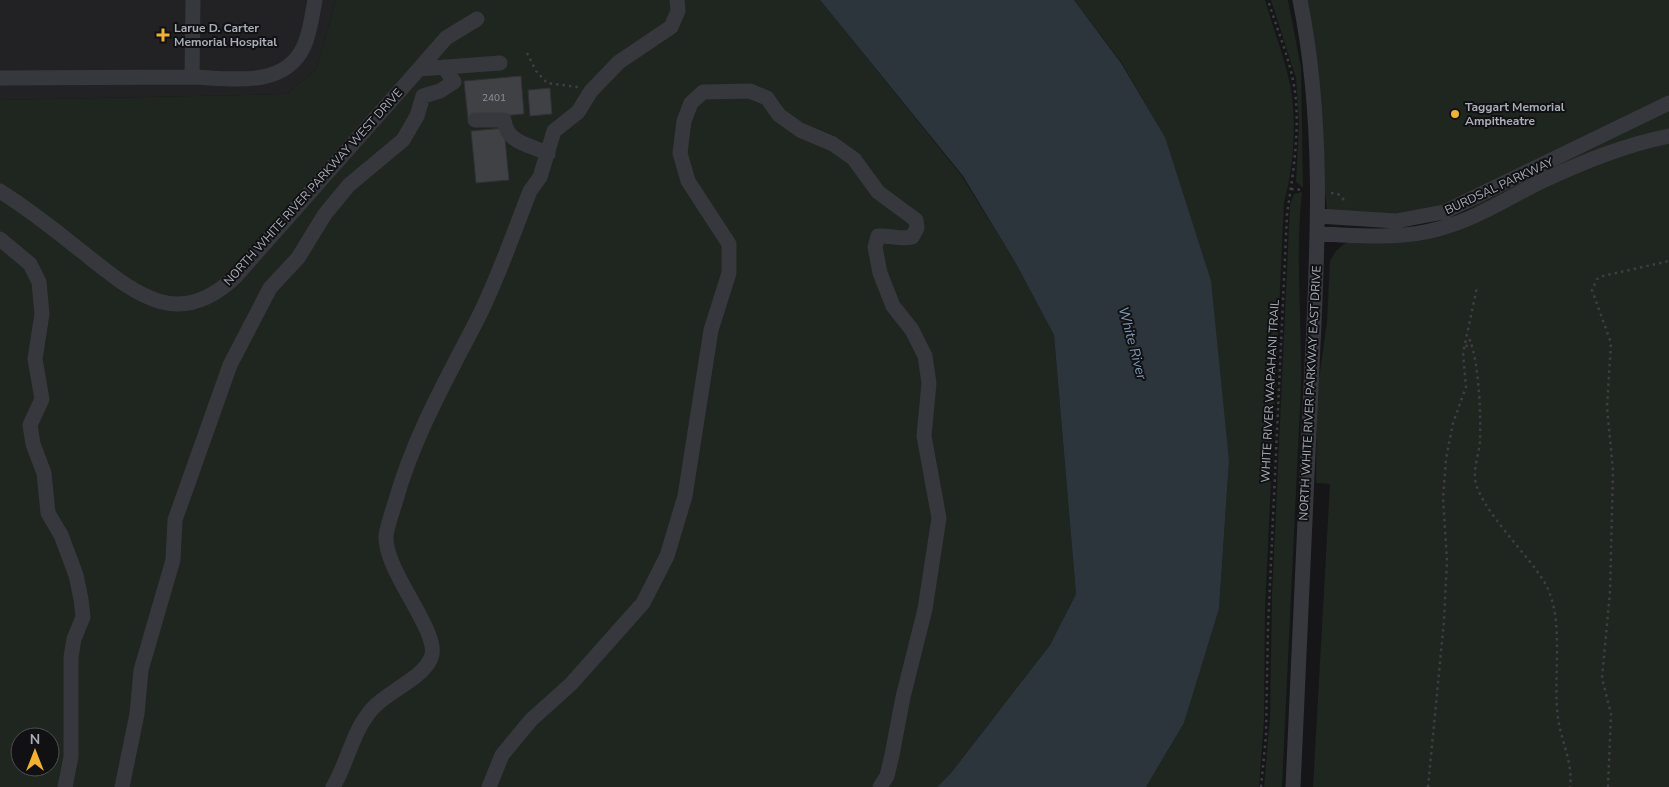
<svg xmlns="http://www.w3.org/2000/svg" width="1669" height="787" viewBox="0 0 1669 787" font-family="'Nunito Sans',sans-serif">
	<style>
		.built { fill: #222225 }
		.green { fill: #1e261f; fill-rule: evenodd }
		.water { fill: #2c353c }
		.building { fill: #404145; stroke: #303034 }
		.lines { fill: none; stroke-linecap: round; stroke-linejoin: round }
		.path { stroke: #3d3f44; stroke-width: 2.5; stroke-dasharray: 2.5 4; stroke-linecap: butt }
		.minor { stroke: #37383d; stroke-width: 15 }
		.poi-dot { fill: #f2b134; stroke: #111113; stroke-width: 2 }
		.labels { text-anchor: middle; stroke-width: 4; stroke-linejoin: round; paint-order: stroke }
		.number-label { font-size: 10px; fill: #8e929b }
		.poi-label { font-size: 12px; font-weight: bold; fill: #a8adb8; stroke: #111113; text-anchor: start }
		.street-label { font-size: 12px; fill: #a8adb8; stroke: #111113 }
		.water-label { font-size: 14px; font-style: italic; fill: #7f9bb3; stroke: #111113 }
	</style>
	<rect width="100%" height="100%" fill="#161618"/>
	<!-- built -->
	<path class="built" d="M0,0H336L316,70L286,94L0,100Z"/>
	<!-- green -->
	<path class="green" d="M336,0H820L962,176L1015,262L1054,335L1076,594L1050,645L951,773L937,787H0V100L286,94L316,70ZM20,737H50V767H20Z
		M1074,0H1265C1273,28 1284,56 1290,84C1297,119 1294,168 1284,202L1265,609L1264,721L1259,787H1146L1184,723L1219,609L1229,461L1165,137L1121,62Z
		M1271,0H1288L1301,68L1303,188L1296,182L1299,123L1296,78Z
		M1297,0H1669V787H1313L1330,484L1316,483L1317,393L1327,322L1330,261L1336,251L1344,244L1355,240L1414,238L1563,175L1439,220L1328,217L1316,117Z
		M1302,192C1295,256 1302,320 1301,385L1282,787H1264L1270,716L1272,596L1290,205L1294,194Z"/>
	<!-- water -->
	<path class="water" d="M820,0H1074L1121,63L1165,137L1211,281L1229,461L1219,609L1184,723L1146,787H937L951,773L1050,645L1076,594L1054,335L1015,262L963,176Z"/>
	<!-- building -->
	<path class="building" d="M521,76L524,114L468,119L464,81Z
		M550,88L552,114L530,116L528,90Z
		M504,128L509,180L476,183L471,131Z"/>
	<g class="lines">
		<!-- path -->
		<path class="path" d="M527,53L536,71L547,83L578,87
			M1291,189L1303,190
			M1331,193L1338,194L1347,203
			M1466,347L1470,340C1479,365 1481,414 1480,441C1479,453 1474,466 1475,479C1479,509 1531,557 1546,585C1566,623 1551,683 1559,724C1563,745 1573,765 1570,787
			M1261,787L1266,736L1268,627L1287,214C1293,174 1300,132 1295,92C1291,61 1277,30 1268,0
			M1428,787L1444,621L1447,560L1443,498L1446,459L1453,423L1466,387L1463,353L1477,287
			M1608,787L1611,714L1602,678L1610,592L1613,471L1607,407L1611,343L1592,290L1597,279L1603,276L1669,261"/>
		<!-- minor -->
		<path class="minor" d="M193,0L192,77C229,78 283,89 303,48C310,34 312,15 315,0
			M419,69L446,38L477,19
			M0,78L192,77
			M475,120H504C507,144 530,144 548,154
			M0,191C28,209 54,229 80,250C131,290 176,334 236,276L419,69L500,63
			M1318,216L1396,221L1444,212L1669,103
			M1317,234C1357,235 1399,240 1438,229C1473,220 1505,200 1538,183C1580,163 1623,145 1669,136
			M0,239L30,264L39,282L42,314L35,359L42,399L30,425L33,444L44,473L48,513L61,535L76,575L81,599L83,617L74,639L71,657V757L65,787
			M122,787L137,714L141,670L173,560L175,520L230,365L270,288L298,258L325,214L349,185L403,140L417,116L423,96L440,91L454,82L444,67
			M333,787C348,762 352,732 372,709C388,691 422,679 431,658C442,634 384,571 386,536C387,526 392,513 395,503C413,438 446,380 477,320C498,279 513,234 530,191L540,177L554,131L578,112L591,91L619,62L671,27L678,11L677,0
			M489,787L502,755L531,720L571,684L643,603L667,556L685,496L711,330L729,273V244L688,181L680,153L684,121L691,103L703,92L750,91L767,98L779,115L800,130L833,144L854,159L878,192L916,220L917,228L912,237C900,240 890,235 878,236L875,247L880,273L893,306L912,330L925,356L929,383L924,436L939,518L925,609L903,697L892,755L887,776L880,787
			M1293,787C1299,654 1305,520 1311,387C1317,258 1326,128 1300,0"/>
	</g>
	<!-- markers -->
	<g class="poi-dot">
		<path d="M160.5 27.5h5v5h5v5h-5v5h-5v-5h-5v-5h5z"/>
		<circle cx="1455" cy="114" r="5"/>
	</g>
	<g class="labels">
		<!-- number labels -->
		<g class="number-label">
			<text x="494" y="101">2401</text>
		</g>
		<!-- poi labels -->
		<g class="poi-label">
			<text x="174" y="32">Larue D. Carter<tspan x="174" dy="14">Memorial Hospital</tspan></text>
			<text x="1465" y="111">Taggart Memorial<tspan x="1465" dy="14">Ampitheatre</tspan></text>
		</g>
		<!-- street labels -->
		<g class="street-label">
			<text transform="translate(1499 186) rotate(-25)" y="4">BURDSAL PARKWAY</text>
			<text transform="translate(313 187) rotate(-48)" y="4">NORTH WHITE RIVER PARKWAY WEST DRIVE</text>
			<text transform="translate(1270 391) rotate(-87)" y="4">WHITE RIVER WAPAHANI TRAIL</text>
			<text transform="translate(1310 393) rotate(-87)" y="4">NORTH WHITE RIVER PARKWAY EAST DRIVE</text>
		</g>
		<!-- water labels -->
		<g class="water-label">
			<text transform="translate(1133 343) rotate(75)" y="5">White River</text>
		</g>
	</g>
	<!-- north arrow -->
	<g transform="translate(35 752)"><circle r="24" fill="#111113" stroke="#4d4f55"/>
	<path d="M0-4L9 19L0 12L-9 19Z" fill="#f2b134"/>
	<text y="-8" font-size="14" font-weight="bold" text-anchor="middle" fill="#a8adb8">N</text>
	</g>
</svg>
